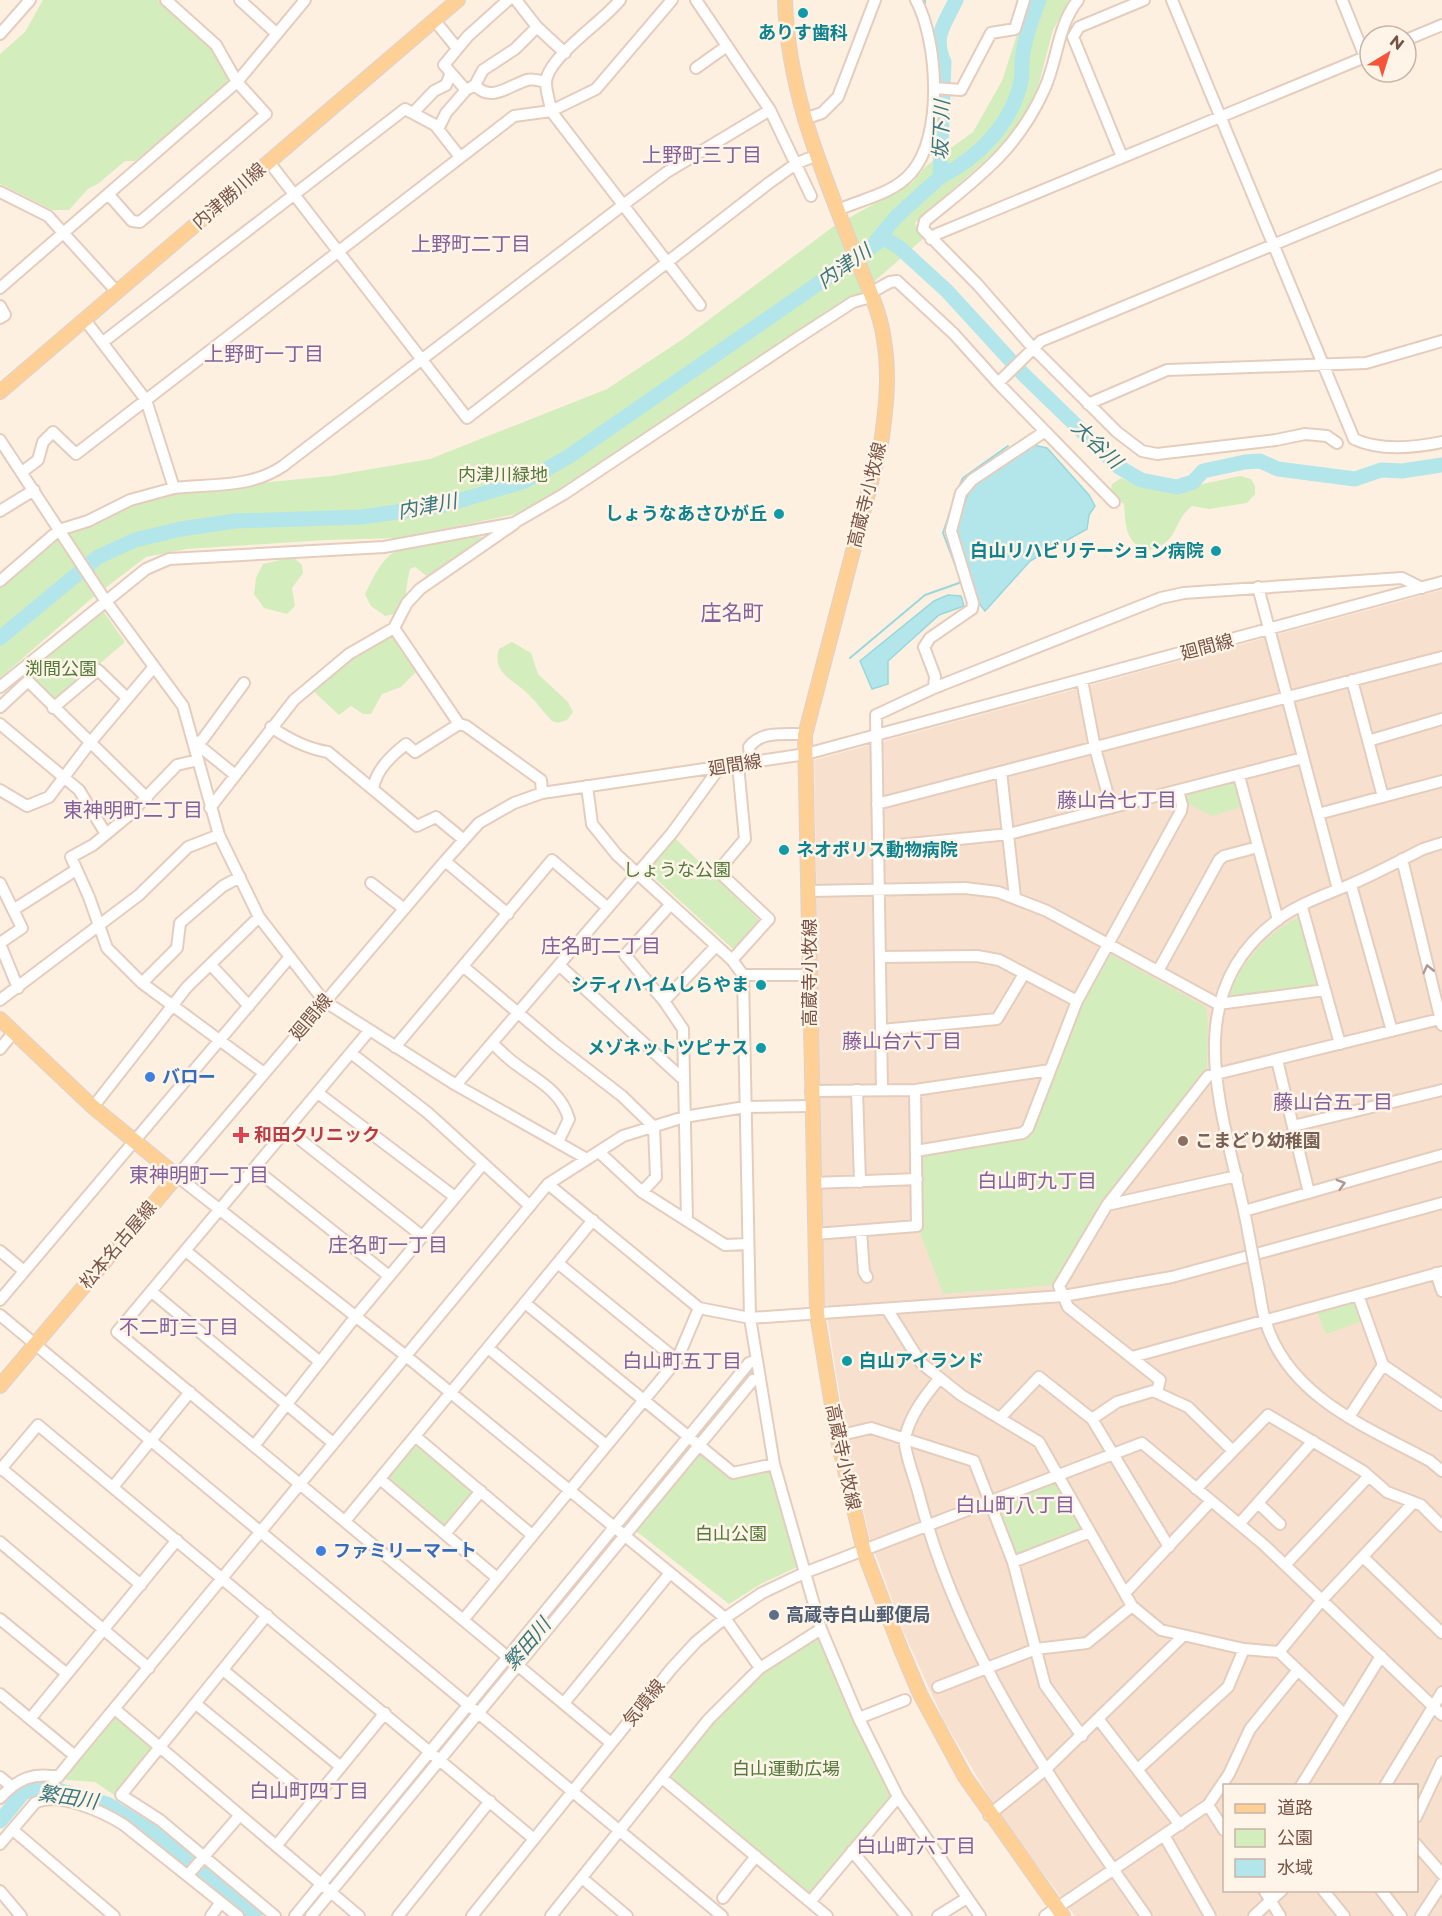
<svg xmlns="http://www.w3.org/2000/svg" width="1442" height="1916" viewBox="0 0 1442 1916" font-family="Montserrat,'Noto Sans JP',sans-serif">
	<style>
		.residential { fill: #f7e1ce; fill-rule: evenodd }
		.green { fill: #d4edbd }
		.water { fill: #b3e6ea; stroke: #98d7dc; stroke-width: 1.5 }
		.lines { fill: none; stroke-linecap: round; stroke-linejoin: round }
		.stream { stroke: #98d7dc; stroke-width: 2 }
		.river { stroke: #b3e6ea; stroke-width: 15 }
		.minor-casing { stroke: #e5cdbe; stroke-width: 14 }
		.major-casing { stroke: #dcd2cf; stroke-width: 16 }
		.minor { stroke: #fff; stroke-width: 10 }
		.major { stroke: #ffd096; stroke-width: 14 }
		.minor-bridge-casing { stroke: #e5cdbe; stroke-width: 14; stroke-linecap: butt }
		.minor-bridge { stroke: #fff; stroke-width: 10 }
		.oneway { stroke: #ae988f }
		.culture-dot { fill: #0f9aa8; stroke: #fff4e8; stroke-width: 2 }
		.shop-dot { fill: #3f7fe0; stroke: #fff4e8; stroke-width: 2 }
		.health-dot { fill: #e0444e; stroke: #fff4e8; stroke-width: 2 }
		.education-dot { fill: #8d6e63; stroke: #fff4e8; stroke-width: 2 }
		.service-dot { fill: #5c6f8a; stroke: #fff4e8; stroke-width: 2 }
		.labels { text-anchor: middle; stroke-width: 5; stroke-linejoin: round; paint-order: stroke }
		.culture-label { font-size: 18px; font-weight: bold; fill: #0d838f; stroke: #fff4e8; text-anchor: end }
		.street-label { font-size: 18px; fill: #785345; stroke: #fff4e8 }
		.park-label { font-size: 18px; fill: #517939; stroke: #fff4e8 }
		.shop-label { font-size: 18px; font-weight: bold; fill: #366cbe; stroke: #fff4e8; text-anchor: start }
		.health-label { font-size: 18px; font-weight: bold; fill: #be3a42; stroke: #fff4e8; text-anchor: start }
		.education-label { font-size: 18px; font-weight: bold; fill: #785e54; stroke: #fff4e8; text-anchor: start }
		.service-label { font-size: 18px; font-weight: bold; fill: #4e5e75; stroke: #fff4e8; text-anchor: start }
		.water-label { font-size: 20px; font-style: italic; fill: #37787f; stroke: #fff4e8 }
		.neighbourhood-label { font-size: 20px; fill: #835f9c; stroke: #fff4e8 }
		.quarter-label { font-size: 21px; fill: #835f9c; stroke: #fff4e8 }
	</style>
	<rect width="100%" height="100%" fill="#fef0e0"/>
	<!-- residential -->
	<path class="residential" d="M1442,590V1916H1075L1001,1817L944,1721L904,1633L870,1539L847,1441L824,1298L814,760ZM1224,1786H1416V1890H1224Z"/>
	<!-- green -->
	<path class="green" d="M43,0H158L207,43L230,79L228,85L135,161H125L99,183L88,189L69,210H52L0,184V54L25,32Z
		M1028,0H1069L1053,30L1038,87L1021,123L1004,144L915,223L924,238L861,293L561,490L516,514L401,538L325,540L187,549L146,557L92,598L0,678V585L57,535L136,500L177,491L331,476L430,459L607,389L683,339L834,226L912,183L926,166L973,132L1002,81Z
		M1241,476L1251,479L1255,486V494L1247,503L1209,509L1192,506C1181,515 1180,521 1174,532C1163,551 1142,558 1130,537C1125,529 1125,514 1124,504L1110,493L1112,484L1121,478C1168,500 1193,484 1241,476Z
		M472,536L485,537L483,542L428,577L415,567L410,569C404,591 411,593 394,614L385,616L371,606L365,594C372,581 378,565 390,555C405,543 453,539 472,536Z
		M293,557L302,565L303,573L292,588L295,606L287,614L264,608L254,594L256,578L263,564Z
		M101,608L125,642L55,702L25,671Z
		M392,634L417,671L401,687L382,694L371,714H363L351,706L339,715L312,690L349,658Z
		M512,642L531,653L538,674L568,702L573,712L567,720L558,723L552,721C543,712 536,701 527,693C512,679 492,673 499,649Z
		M1234,782L1241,807L1212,816L1186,803L1183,794Z
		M675,838L759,920L734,950L646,870Z
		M1299,917L1302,919L1320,984L1317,987L1231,999L1229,995C1242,961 1266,934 1299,917Z
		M1108,953L1206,1007C1209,1015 1207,1056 1207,1069L1159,1131L1055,1285L943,1294L919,1230L920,1156L922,1154L1027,1136L1080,1003Z
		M1352,1300L1363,1321L1326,1334L1316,1310Z
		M414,1444H418L474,1491V1495L443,1528L387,1481V1477Z
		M702,1450L734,1476L773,1467L799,1566L761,1584L729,1604L636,1531Z
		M1055,1484L1083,1527L1081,1531L1017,1556L1014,1554L996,1510L998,1506Z
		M815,1638L819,1639L853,1719L891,1796V1799L812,1894L808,1895L671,1780L670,1777L713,1724L763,1673Z
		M112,1717H116L151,1747V1750L114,1795L95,1782L66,1780L64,1776Z"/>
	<!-- water -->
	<path class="water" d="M1033,445L1047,448L1089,495L1095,506L1089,515L1087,529L1030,561L985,611L978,602L955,530L970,488Z
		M948,595L961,596L964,606L939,615L888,661V684L872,689L860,661L934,601Z"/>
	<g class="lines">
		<!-- stream -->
		<path class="stream" d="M925,0V3
			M935,32L939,36
			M958,489L963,478L1008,446
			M850,658L925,595L959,583L961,580L943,533L953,503"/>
		<!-- river -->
		<path class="river" d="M940,177C977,159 1012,124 1021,81C1023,72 1021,62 1023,53C1026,34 1032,18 1039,0
			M877,240L896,217L940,177L944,62C932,36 945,24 956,0
			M0,638L98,557L135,540L181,529L235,521L362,517L445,505L525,481L568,457L884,238L900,248L947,291L1023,374L1119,467L1141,480L1177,487L1193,482L1203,471L1245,462L1260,461L1278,469L1355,479L1381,470L1402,471L1442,465
			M0,1821L23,1793L37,1788L58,1790L107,1804L154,1833L255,1916
			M302,1916L751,1373"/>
		<!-- minor casing -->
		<g class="minor-casing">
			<path id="minor" d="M240,0L277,34
				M516,0L537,27L565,53
				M620,0C604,21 546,58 546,83C546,92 550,102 551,111L700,305
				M696,0L770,110L811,196
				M1078,0C1057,26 1058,60 1044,90C1016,152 976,179 925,221L923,229L978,285L1033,348L1117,432L1142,451L1157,454L1276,440L1305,434L1327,436L1337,443
				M1172,0L1354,439C1379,451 1415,448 1442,442
				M1342,0L1365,57
				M435,21L457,48
				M0,34L30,0
				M1406,40L1442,25
				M696,68L727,46
				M475,85C491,103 508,86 527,80C533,78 540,81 546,82
				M934,88L961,90L991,33L1015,29L1024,0
				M466,90L444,65L468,36L508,0
				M413,113L434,91L446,85L451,73
				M804,119L822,113L838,97L875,0
				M438,129L446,113L466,90L475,85L483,70L515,49L537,27
				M1122,157L1073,37L1079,27L1144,0
				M269,162L467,418L769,183L797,163L815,156
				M0,192L48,216L117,292
				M109,195L132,221L140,222L266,114L237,82L216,45L166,0
				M838,210C862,199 893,194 911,173C944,137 938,41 916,0
				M931,239L937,234L1370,55
				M0,288L237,82L305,0
				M870,293L890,282L897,281L954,334L998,383L1041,341L1442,175
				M0,306L5,315L0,318
				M85,320L146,400L174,488C212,484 251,488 283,466L623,205L667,172L770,110
				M103,342L405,109L435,125L460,157
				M998,383L1114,502
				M1088,404L1167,370L1366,363L1442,341
				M0,440L105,600L183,706L219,835L259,917L324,1001L456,1085L587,1159
				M22,472L38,460L43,442L53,432L76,454L514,116L551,111L596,89L672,0
				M0,511L34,490
				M0,581L59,530L88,521L130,500L174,488
				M1258,587L1338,889
				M394,628L459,724L466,726L541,780L542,793
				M1082,680L1095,748L1111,806
				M1352,680L1383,797
				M0,687L146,569L169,559L384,547L514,523L564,494L796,339L853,302L871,297
				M934,688L935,676L924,647L930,638L972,609L973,603L951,531L961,493L972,480L1044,432
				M0,707L28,681L147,798
				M53,708L98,670L127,698
				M0,724L79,790L106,834
				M271,727C287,738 309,749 328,752L417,826L436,817L464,840
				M1368,741L1442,719
				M195,745L203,739L244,683
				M198,745L234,774
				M198,760L177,765L128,816L93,845L71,857L89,897L107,948L142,983L264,1073
				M751,763L749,747C760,732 780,734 797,734
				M1001,772L1015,897
				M1239,776L1278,920
				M587,786L592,824L617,855L732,960L743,975L750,1318L774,1464L821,1629L859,1719L898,1797L980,1916
				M373,788C377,769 391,756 406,744L415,752L459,724
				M0,790L27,806L49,797L89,744L153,668
				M877,804L1442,657
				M210,808L294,700L349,654L394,628L407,603L420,589L514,524
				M1318,814L1442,781
				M879,847L1009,834L1303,758
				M1402,859L1442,1025
				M445,861L508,914
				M0,883L22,928L0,943
				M371,883L403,908
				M1351,885L1392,1031
				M809,891L965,888L998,892L1047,911L1218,1004L1325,990
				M671,904L625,955L664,1001L683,1029L687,1220
				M1302,907L1340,1044
				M13,910L76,870
				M0,944L18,988
				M880,957L977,956L999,960L1077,1001
				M732,960L769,919L718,871L745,839L738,765
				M211,965L249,1006
				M559,965L684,1080
				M464,967L556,1045L622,1096L654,1127L656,1177L642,1192
				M1158,971L1219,860L1224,856L1258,847
				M743,975H809
				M142,983L177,948L180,923L223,886L240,877
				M0,1000L139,895L188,847L219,835
				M664,1001L716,946
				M882,1030L997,1019L1024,974
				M369,1031L117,1332L611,1743
				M492,1043C500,1050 508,1059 517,1065C538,1081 561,1091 569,1119L558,1142
				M395,1047L552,860L608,908
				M0,1049L13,1033
				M351,1053L428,1113L530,1206
				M1277,1060L1309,1193
				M456,1085L672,833L720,767
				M882,1089L876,715L934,688L1161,598L1184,593L1402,578L1422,588
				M857,1090L860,1182
				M811,1091L915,1090L1050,1070
				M318,1093L455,1197
				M93,1107L187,987L259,917
				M1293,1126L1442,1090
				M288,1130L422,1236
				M916,1151L1023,1133L1028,1128L1077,1001L1181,811L1182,805L1178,791
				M599,1152L642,1192L725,1245L748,1244
				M255,1169L389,1276
				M814,1183L917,1179
				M548,1184L699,1308L750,1318L1063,1296L1172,1277L1442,1203
				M1107,1205L1237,1176
				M1244,1211L1442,1155
				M861,1231L864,1272L867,1277
				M1248,1231C1229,1126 1171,1000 1276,921C1296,905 1325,895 1349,885C1374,875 1399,861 1423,849L1442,843
				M815,1234L917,1226L915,1090
				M0,1251L24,1271
				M186,1251L320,1362
				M559,1264L677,1360
				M1436,1273L1442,1291
				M1257,1279C1260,1292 1261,1307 1265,1320C1288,1397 1365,1426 1430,1461L1442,1471
				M152,1292L333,1443
				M1358,1295L1383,1365L1442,1405
				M0,1300L289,958
				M525,1303L733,1473L774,1464
				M887,1309L921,1363L961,1395L1039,1442L1132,1606L1161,1630L1244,1649L1279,1652L1344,1714
				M0,1315L722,1916
				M488,1348L606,1445
				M1132,1357L1442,1272
				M939,1379C925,1396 910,1415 905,1438C903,1449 916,1482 919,1495C960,1655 1053,1783 1146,1916
				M1157,1392L1160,1380L1068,1307L1059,1286L1107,1205L1208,1076L1440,1019
				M1349,1417L1383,1365
				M1000,1418L1039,1377L1092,1419L1169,1547
				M1092,1419L1117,1402L1153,1391L1188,1407L1233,1451
				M415,1436L532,1535
				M837,1436L871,1428L974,1461L1013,1562L1045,1685L1082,1736
				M254,1446L356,1316L483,1164
				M1,1468L141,1585
				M0,1470L38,1425L534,1839
				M380,1479L497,1578
				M113,1487L190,1392
				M1196,1489L1268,1415L1363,1471L1387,1492L1421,1505L1442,1526
				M1258,1503L1280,1524
				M345,1521L593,1220
				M1240,1523L1313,1441
				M445,1534L481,1491
				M0,1542L149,1668
				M1363,1557L1442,1633
				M1013,1562L1090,1532
				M1285,1565L1369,1476
				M1125,1593L1211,1501
				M267,1615L121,1795L160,1820L275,1916
				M0,1619L67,1674
				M463,1620L677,1360L699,1308
				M1279,1652L1322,1600L1413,1503
				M760,1668L725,1618L406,1356L177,1176L445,861L479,823L514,803L542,793L806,754L1442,582
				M223,1670L341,1767
				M938,1687L1036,1649L1087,1643L1132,1606
				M0,1694L75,1756L548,1184L623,1136L684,1117L745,1107L811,1106
				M564,1703L670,1573
				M196,1704L313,1800
				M116,1710L359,1916
				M859,1718L905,1700
				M30,1719L177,1540
				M1099,1720L1180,1825
				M1138,1769L1228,1687L1244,1649
				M0,1777L11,1786
				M662,1778L827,1916
				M1301,1786L1381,1656
				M1385,1786L1442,1692
				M0,1798C17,1779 33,1772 58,1777L75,1756
				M50,1799L55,1776
				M1208,1805L1224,1830
				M989,1815L1045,1770L1183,1636
				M1416,1817L1442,1762
				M13,1830L114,1916
				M1165,1837L1210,1916
				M0,1844L35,1803C58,1791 104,1812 124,1825L238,1916
				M1416,1844L1442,1874
				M276,1846L385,1713
				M852,1851L906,1916
				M188,1875L240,1815
				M582,1878L627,1916
				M1264,1890L1280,1916
				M1323,1890L1344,1916
				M1381,1890L1401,1916
				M0,1891L21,1916
				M723,1898L756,1856
				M810,1902L898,1797
				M211,1916L221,1902
				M295,1916L749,1363L755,1361
				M311,1916L753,1380L759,1379
				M398,1916L490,1801
				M472,1916L672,1668L696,1642L725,1618L762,1593L804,1573L1142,1443L1263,1544L1442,1715
				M551,1916L708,1720L760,1668L821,1629
				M938,1916L967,1898
				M1045,1916L1208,1805L1229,1774L1250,1729L1298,1670
				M1254,1916L1282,1890
				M1421,1916L1442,1884"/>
		</g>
		<!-- major casing -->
		<g class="major-casing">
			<path id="major" d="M785,0C788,92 820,165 853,250C864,279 880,309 884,340C890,376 886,409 881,444L805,735L817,1314L837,1436L864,1552L900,1647L920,1694L965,1777L1063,1916
				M0,392L458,0
				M0,1019L93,1107L177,1176L0,1386"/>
		</g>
		<!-- minor -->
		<use href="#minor" class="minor"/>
		<!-- major -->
		<use href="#major" class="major"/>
		<!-- minor-bridge casing -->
		<g class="minor-bridge-casing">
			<path id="minor-bridge" d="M1248,1231L1257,1279"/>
		</g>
		<!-- minor-bridge -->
		<use href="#minor-bridge" class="minor-bridge"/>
	</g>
	<!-- one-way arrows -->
	<defs><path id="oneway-chevron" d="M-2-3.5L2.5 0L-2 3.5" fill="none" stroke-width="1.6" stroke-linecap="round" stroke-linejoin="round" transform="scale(1.5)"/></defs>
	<g class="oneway">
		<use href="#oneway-chevron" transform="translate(1428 969) rotate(-103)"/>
		<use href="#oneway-chevron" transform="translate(1341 1184) rotate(-16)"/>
	</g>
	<!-- markers -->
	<g class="culture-dot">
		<circle cx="803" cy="13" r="6"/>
		<circle cx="779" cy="514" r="6"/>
		<circle cx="1216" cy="551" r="6"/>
		<circle cx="784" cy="850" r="6"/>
		<circle cx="761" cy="985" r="6"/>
		<circle cx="761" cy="1048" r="6"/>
		<circle cx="847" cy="1361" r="6"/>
	</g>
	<g class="shop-dot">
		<circle cx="150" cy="1077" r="6"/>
		<circle cx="321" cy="1551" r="6"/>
	</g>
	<path class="health-dot" d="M238 1126h6v6h6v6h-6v6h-6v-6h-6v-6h6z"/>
	<circle class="education-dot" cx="1183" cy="1141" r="6"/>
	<circle class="service-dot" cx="774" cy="1615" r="6"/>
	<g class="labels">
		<!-- culture labels -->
		<g class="culture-label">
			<text x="803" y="39" text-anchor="middle">ありす歯科</text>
			<text x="767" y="520">しょうなあさひが丘</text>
			<text x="1204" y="557">白山リハビリテーション病院</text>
			<text x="796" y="856" text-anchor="start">ネオポリス動物病院</text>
			<text x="749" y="991">シティハイムしらやま</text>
			<text x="749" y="1054">メゾネットツピナス</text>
			<text x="859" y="1367" text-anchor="start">白山アイランド</text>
		</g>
		<!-- street labels -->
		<g class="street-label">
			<text transform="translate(229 196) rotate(-41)" y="6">内津勝川線</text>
			<text transform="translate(867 495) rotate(-76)" y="6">高蔵寺小牧線</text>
			<text transform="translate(1207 647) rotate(-15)" y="6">廻間線</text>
			<text transform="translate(735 765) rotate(-9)" y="6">廻間線</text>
			<text transform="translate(810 973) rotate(-90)" y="6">高蔵寺小牧線</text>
			<text transform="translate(311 1017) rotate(-50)" y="6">廻間線</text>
			<text transform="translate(118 1245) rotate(-50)" y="6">松本名古屋線</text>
			<text transform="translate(843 1457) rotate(78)" y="6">高蔵寺小牧線</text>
			<text transform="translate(644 1703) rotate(-51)" y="6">気噴線</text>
		</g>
		<!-- park labels -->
		<g class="park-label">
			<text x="503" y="481">内津川緑地</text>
			<text x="61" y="675">渕間公園</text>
			<text x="677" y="876">しょうな公園</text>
			<text x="731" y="1540">白山公園</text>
			<text x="786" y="1775">白山運動広場</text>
		</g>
		<!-- shop labels -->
		<g class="shop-label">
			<text x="162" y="1083">バロー</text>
			<text x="333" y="1557">ファミリーマート</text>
		</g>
		<!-- health labels -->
		<g class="health-label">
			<text x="254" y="1141">和田クリニック</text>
		</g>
		<!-- education labels -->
		<g class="education-label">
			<text x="1195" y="1147">こまどり幼稚園</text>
		</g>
		<!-- service labels -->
		<g class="service-label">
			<text x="786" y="1621">高蔵寺白山郵便局</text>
		</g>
		<!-- water labels -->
		<g class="water-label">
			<text transform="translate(941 130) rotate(-88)" y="7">坂下川</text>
			<text transform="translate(844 266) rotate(-35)" y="7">内津川</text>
			<text transform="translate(1097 444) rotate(43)" y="7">大谷川</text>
			<text transform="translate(427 506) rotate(-11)" y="7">内津川</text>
			<text transform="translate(527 1644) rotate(-50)" y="7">繁田川</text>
			<text transform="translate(68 1797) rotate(9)" y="7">繁田川</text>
		</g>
		<!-- neighbourhood labels -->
		<g class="neighbourhood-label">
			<text x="702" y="162">上野町三丁目</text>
			<text x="471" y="251">上野町二丁目</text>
			<text x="264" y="361">上野町一丁目</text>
			<text x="1117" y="807">藤山台七丁目</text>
			<text x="133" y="817">東神明町二丁目</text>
			<text x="601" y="953">庄名町二丁目</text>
			<text x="902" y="1048">藤山台六丁目</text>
			<text x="1333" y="1109">藤山台五丁目</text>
			<text x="199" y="1182">東神明町一丁目</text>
			<text x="1037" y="1188">白山町九丁目</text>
			<text x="388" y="1252">庄名町一丁目</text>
			<text x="179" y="1334">不二町三丁目</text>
			<text x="682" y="1368">白山町五丁目</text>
			<text x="1015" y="1512">白山町八丁目</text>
			<text x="309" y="1798">白山町四丁目</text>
			<text x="916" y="1853">白山町六丁目</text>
		</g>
		<!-- quarter labels -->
		<g class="quarter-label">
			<text x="732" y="620">庄名町</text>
		</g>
	</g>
	<!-- legend -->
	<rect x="1223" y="1784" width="195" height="108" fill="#fff4e8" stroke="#c9b4a7" stroke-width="1.5"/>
	<rect x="1235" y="1804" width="30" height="9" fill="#ffd096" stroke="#c9b4a7" stroke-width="1.5"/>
	<text x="1277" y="1814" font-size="18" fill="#785345">道路</text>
	<rect x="1235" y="1829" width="30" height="18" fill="#d4edbd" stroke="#c9b4a7" stroke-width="1.5"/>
	<text x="1277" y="1844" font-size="18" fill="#785345">公園</text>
	<rect x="1235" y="1859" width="30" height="18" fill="#b3e6ea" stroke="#c9b4a7" stroke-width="1.5"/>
	<text x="1277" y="1874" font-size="18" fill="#785345">水域</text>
	<!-- north arrow -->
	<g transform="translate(1388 54) rotate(38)"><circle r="28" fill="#fff4e8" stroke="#c9b4a7" stroke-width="1.5"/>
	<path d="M0-4.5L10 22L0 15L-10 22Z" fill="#f55438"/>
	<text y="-9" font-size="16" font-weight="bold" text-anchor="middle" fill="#785345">N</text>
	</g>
</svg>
